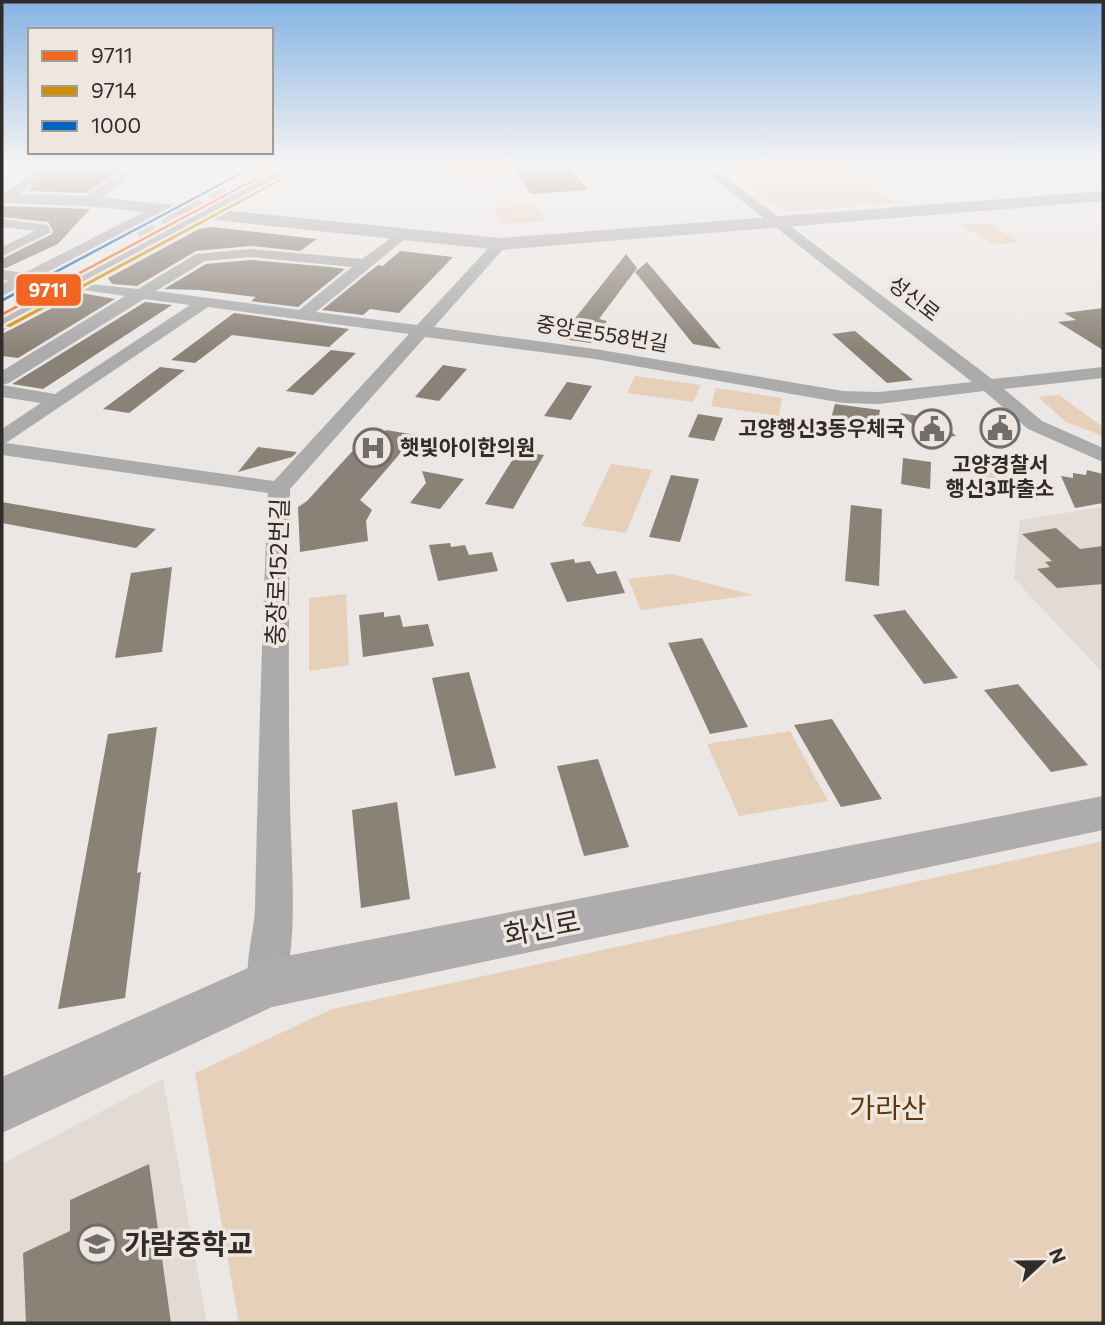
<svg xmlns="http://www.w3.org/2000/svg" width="1105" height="1325" viewBox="0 0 1105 1325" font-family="Commissioner,'Noto Sans KR',sans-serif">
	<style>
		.built { fill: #e3dbd3 }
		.green { fill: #e7d0b9 }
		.building { fill: #8b8277 }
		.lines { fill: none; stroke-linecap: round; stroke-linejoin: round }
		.major-tunnel { stroke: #c5c2bf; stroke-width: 18; stroke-dasharray: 18 9; stroke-linecap: butt }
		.minor { fill: #ababab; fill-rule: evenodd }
		.major { fill: #aeacad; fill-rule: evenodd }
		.bus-1-casing { stroke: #eee7e0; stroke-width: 5 }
		.bus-2-casing { stroke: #eee7e0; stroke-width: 5 }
		.bus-3-casing { stroke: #eee7e0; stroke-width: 5 }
		.bus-1 { fill: #f26522; fill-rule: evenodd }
		.bus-2 { fill: #cf8e08; fill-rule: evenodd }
		.bus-3 { fill: #0065bd; fill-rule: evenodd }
		.labels { text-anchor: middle; stroke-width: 7; stroke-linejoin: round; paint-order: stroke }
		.far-street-label { font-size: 21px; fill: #2f2c2a; stroke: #eee7e0 }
		.far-poi-label { font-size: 21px; font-weight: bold; fill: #2f2c2a; stroke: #eee7e0; text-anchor: end }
		.street-label { font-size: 24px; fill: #2f2c2a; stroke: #eee7e0 }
		.near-street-label { font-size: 28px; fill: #2f2c2a; stroke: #eee7e0 }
		.near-park-label { font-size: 28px; fill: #5e3805; stroke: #eee7e0 }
		.near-poi-label { font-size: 28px; font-weight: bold; fill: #2f2c2a; stroke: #eee7e0; text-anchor: start }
		.line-badge { stroke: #eee7e0; stroke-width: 2.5 }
		.badge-label { font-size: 19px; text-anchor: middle; font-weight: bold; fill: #fff }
	</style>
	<rect width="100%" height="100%" fill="#eae7e4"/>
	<!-- built -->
	<path class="built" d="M1103,507V673L1014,579L1020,520Z
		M163,1079L207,1323H2V1164Z"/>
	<!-- green -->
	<path class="green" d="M448,166H510L517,175L454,179Z
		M720,166H836L896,203L785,212Z
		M534,205L545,221L502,224L493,208Z
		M988,223L1020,242L994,245L960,225Z
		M635,376L701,385L693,402L627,393Z
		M716,388L782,398L779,416L711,406Z
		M1059,395L1103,427V436L1066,422L1038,397Z
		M984,456L1015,462L1038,501L989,494Z
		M611,464L652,470L626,533L582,526Z
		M672,574L753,595L641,610L628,579Z
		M346,594L349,665L309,671V598Z
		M790,731L828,801L739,816L707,744Z
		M1103,841V1323H239L195,1073L332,1009Z"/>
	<!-- building -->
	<path class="building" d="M53,166H128L85,193L28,191Z
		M569,167L588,190L531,194L515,171Z
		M2,207L4,206L90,209L58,244L6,268H2V259L52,234L53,231L48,222L2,217Z
		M213,227L317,239L300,251L251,246L196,251L137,286L112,284L108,278L199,229Z
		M400,251L453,257L399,313L370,309L363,315L322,310L369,272L378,265L383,266Z
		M626,254L637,268L599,319L607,321L591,343L569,340L579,327L569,326Z
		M251,260L330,267L345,269L298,307L251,301L256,297L199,290L164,289L206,264Z
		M647,262L721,349L693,344L635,272Z
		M81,293L115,299L18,358L2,356V334Z
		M145,302L172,305L43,389L12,384Z
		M1103,308V350L1058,322L1076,320L1064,313Z
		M234,313L349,329L329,347L232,335L195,363L171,360Z
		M855,331L913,380L887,383L832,334Z
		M331,350L356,353L313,395L286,391Z
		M443,365L467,369L439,401L415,397Z
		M160,367L185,370L129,413L103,409Z
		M567,382L592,386L571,420L544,416Z
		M835,404L880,410L877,427L830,422Z
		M900,413L938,419L956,436L928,439Z
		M698,414L723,418L714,441L688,437Z
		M386,430L416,435L360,500L372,510L366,521L368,541L300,552L298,507L307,501L367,435L380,437Z
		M258,447L297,452L292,457L238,472Z
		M518,451L544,455L513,509L485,504Z
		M903,458L931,462L930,489L901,484Z
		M1087,470L1103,474V503L1075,508L1061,476L1073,478V473L1086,475Z
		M422,471L464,479L440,509L410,503L426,483Z
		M671,475L699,479L680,542L649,537Z
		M2,502L156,529L136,548L2,523Z
		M851,505L882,509L879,586L845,581Z
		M1056,528L1080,549L1103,546V584L1057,588L1037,569L1050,567L1045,562L1052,561L1022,534Z
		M450,543L451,547L465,545L469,555L492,552L498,571L438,581L429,545Z
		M574,559L575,563L590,561L597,574L616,571L625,593L567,602L550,563Z
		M172,567L162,652L115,658L131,573Z
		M905,610L958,678L924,684L873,615Z
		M384,612V617L400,615L403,627L428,624L434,646L363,657L359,615Z
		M702,638L748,727L710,734L668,643Z
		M469,672L496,768L455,776L432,678Z
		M1018,684L1088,765L1051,772L984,690Z
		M832,719L882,799L841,807L794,725Z
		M157,727L137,873L141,872L125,998L58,1009L108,734Z
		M598,759L629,847L584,856L557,766Z
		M397,802L410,899L361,908L352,810Z
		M149,1164L171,1323H26L23,1253L70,1231V1200Z"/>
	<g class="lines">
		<!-- major-tunnel -->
		<path class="major-tunnel" d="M140,239L234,189"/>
		<!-- minor -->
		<path class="minor" d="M39,166H51L32,186L2,204V195L24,180Z
			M133,166H146L92,204H82V198Z
			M698,166H711L992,379L1103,367V378L1004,389L1042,421L1103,448V462L1028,429L984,391L879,404L843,403L595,359L425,337L290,489C289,592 288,694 290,797C290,852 301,948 280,997L266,1002L252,997C241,972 254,936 255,908C258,770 262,631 268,493L2,455V429L41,403L2,397V385L55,394L190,305L144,299L9,383L2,385V371L125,296L70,288L67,285L70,282L138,289L196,254L251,249L362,259L401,231L406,232V238L316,312L417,325L495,241H505V247L434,327L595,349L843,391L879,392L972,382ZM251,257L352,267L299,310L156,291L205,261ZM208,307L409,334L274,481L6,443Z
			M2,219L48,225L51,232L2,256V247L35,231L2,227Z
			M2,270L28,273L36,278L28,283L2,280Z"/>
		<!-- major -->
		<path class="major" d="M284,166H303L221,210L500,238L1103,191V201L500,250L205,219L138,259L2,331V315L184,216L166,214L2,298V284L144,212L87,206L2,203V193L87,196L200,208Z
			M1103,796V830L272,1007L2,1133V1077L266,960Z"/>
		<!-- bus-1 casing -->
		<g class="bus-1-casing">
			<path id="bus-1" d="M278,166H282L2,316V313Z"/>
		</g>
		<!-- bus-2 casing -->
		<g class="bus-2-casing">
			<path id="bus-2" d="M285,176L288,177L10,327L5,326Z"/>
		</g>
		<!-- bus-3 casing -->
		<g class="bus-3-casing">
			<path id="bus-3" d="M253,166H257L2,302V299Z"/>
		</g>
		<!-- bus-1 -->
		<use href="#bus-1" class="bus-1"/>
		<!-- bus-2 -->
		<use href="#bus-2" class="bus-2"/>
		<!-- bus-3 -->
		<use href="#bus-3" class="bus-3"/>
	</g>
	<!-- sky -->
	<linearGradient id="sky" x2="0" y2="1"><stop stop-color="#85b3e3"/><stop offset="0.47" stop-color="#f6f4f3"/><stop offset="1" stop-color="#f6f4f3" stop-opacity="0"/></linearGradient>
	<rect width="1105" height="351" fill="url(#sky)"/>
	<!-- icons -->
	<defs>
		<g id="civic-ring" transform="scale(2.0125)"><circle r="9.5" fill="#eee7e0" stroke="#706d6b" stroke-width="1.5"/><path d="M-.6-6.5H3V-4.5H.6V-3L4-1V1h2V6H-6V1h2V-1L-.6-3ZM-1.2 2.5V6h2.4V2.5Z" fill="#706d6b"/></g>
		<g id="hospital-ring" transform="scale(2.0125)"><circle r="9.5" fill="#eee7e0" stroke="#706d6b" stroke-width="1.5"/><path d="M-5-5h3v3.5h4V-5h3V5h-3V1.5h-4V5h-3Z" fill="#706d6b"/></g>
		<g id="school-ring" transform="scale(2.0125)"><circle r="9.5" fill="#eee7e0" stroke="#706d6b" stroke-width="1.5"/><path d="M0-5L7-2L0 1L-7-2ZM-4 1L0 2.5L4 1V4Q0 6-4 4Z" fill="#706d6b"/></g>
	</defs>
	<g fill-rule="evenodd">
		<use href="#civic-ring" x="1000" y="428"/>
		<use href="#civic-ring" x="932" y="429"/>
		<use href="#hospital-ring" x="373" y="448"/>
		<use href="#school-ring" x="97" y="1244"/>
	</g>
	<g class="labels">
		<!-- far-street labels -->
		<g class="far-street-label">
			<text transform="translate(914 299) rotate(38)" y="7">성신로</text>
			<text transform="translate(602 334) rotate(9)" y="7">중앙로558번길</text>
		</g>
		<!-- far-poi labels -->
		<g class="far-poi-label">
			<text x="905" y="436">고양행신3동우체국</text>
			<text x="400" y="455" text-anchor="start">햇빛아이한의원</text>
			<text x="1000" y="472" text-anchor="middle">고양경찰서<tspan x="1000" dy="24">행신3파출소</tspan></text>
		</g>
		<!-- street labels -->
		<g class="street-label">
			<text transform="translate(278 572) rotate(-88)" y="8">충장로152번길</text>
		</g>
		<!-- near-street labels -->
		<g class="near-street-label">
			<text transform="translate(542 928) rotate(-11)" y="10">화신로</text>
		</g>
		<!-- near-park labels -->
		<g class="near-park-label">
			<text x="888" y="1118">가라산</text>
		</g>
		<!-- near-poi labels -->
		<g class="near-poi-label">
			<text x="124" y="1254">가람중학교</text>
		</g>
	</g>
	<rect class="line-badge" x="15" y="273" width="67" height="34" rx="7" fill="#f26522"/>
	<g class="badge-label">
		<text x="48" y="297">9711</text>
	</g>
	<!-- border -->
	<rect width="1105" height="1325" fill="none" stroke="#2f2c2a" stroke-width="7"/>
	<!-- legend -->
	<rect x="28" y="28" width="245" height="126" fill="#eee7e0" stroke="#a29c97" stroke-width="2"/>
	<rect x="42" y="51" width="35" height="10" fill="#f26522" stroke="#a29c97" stroke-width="2"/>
	<text x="91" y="63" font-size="21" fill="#2f2c2a">9711</text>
	<rect x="42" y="86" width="35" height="10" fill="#cf8e08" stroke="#a29c97" stroke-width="2"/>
	<text x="91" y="98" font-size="21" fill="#2f2c2a">9714</text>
	<rect x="42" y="121" width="35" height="10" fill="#0065bd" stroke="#a29c97" stroke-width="2"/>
	<text x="91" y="133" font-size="21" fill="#2f2c2a">1000</text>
	<!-- north arrow -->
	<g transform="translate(1042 1262) rotate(68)" stroke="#eee7e0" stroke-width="5" paint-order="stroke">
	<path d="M0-5L12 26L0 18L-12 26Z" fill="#2f2c2a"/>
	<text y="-10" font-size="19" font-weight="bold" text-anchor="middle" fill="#2f2c2a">N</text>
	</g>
</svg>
